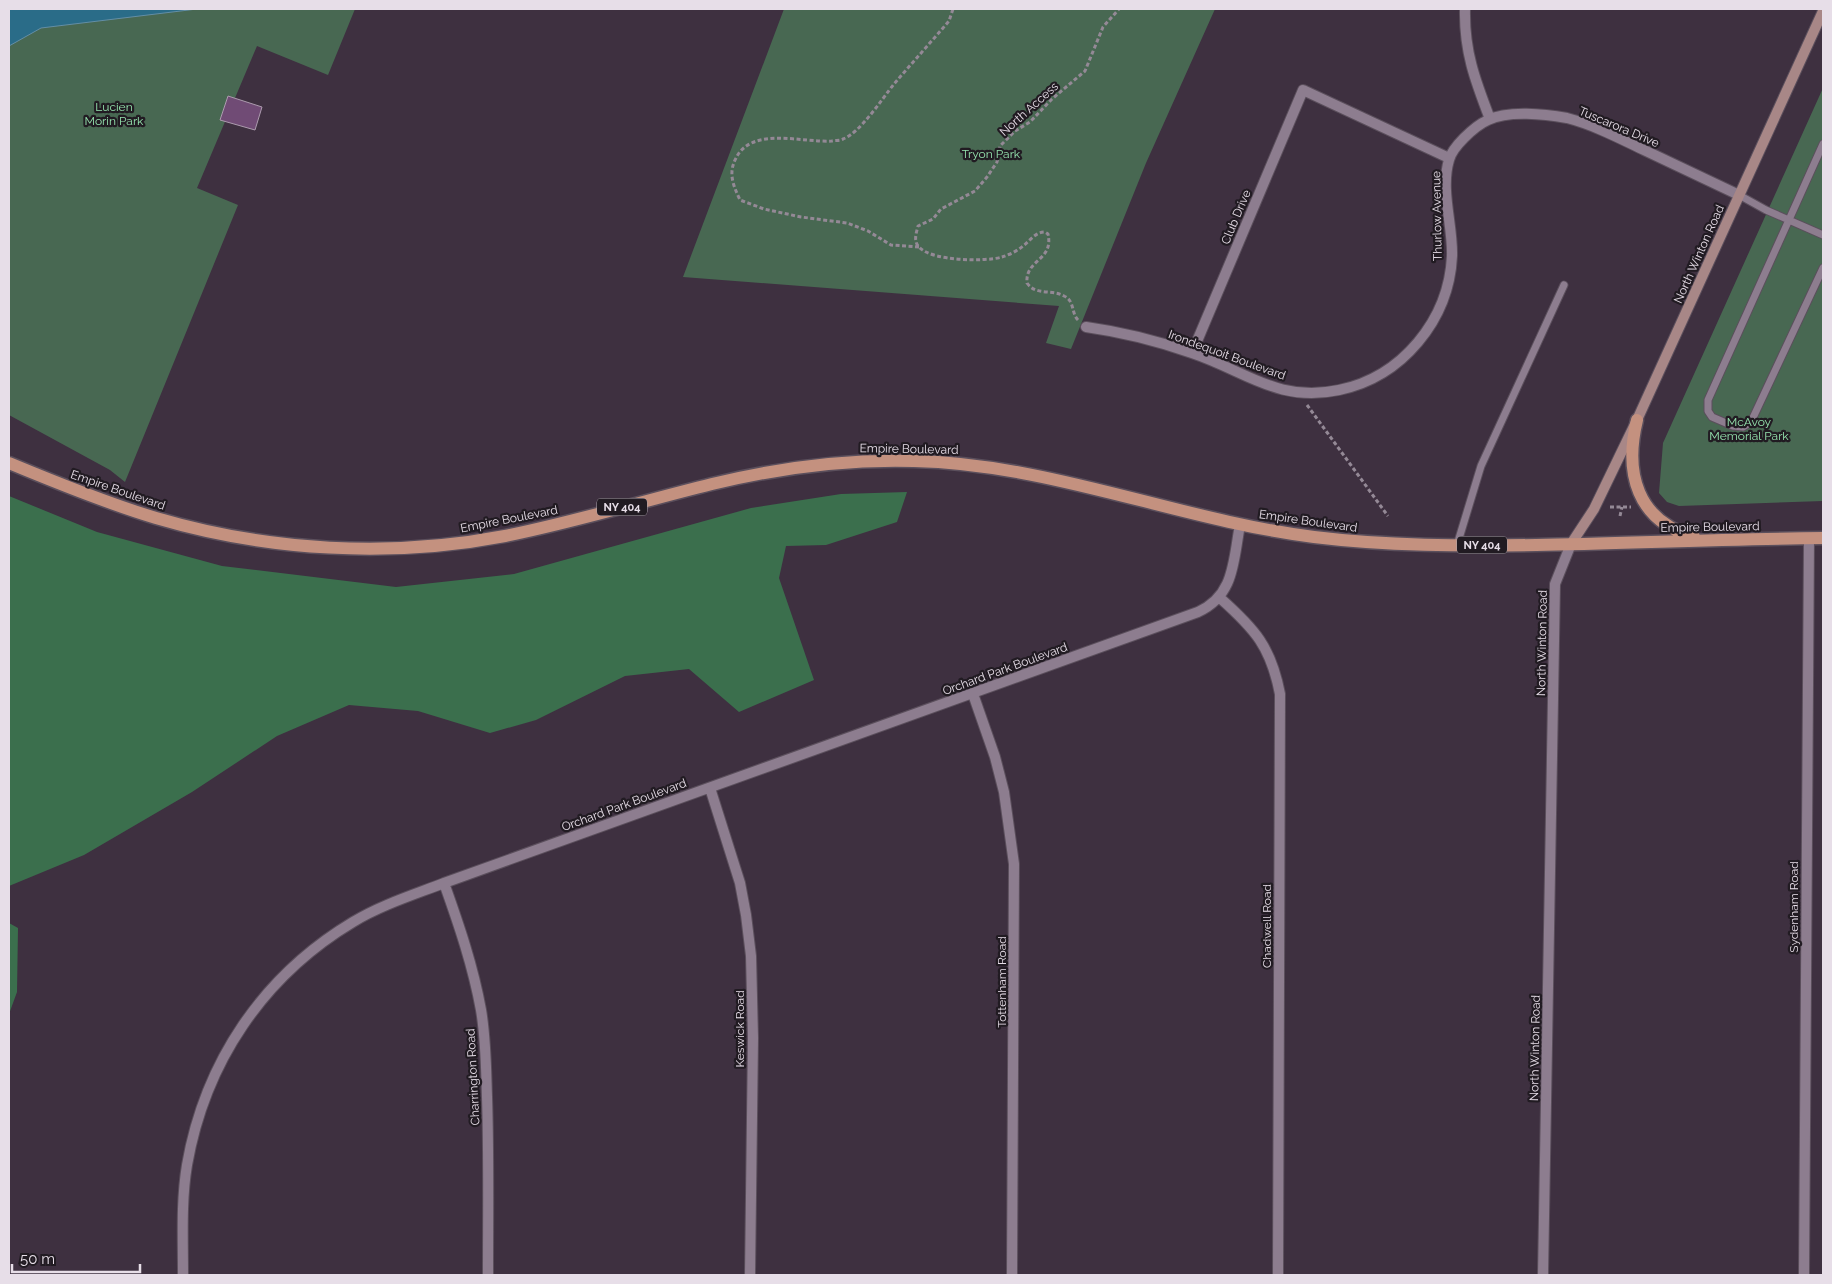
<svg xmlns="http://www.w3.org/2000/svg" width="1832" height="1284" viewBox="0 0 1832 1284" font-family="Raleway,sans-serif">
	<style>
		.green { fill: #486852 }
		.forest { fill: #3b6f4d }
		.water { fill: #2a6c88; stroke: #638ea5 }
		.building { fill: #704b75; stroke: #ac9bae }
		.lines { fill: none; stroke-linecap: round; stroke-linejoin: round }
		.lane-casing { stroke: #5b4f5c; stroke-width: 9 }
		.street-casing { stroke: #5b4f5c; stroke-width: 12 }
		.secondary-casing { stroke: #5b4f5c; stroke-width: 12 }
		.primary-casing { stroke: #5b4f5c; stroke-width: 15 }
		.path { stroke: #948996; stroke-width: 3; stroke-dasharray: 4 2.5; stroke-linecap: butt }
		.lane { stroke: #8d7d8f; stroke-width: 7 }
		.street { stroke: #8d7d8f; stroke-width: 10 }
		.secondary { stroke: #a88787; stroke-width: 10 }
		.primary { stroke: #c4917f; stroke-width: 12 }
		.labels { text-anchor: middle; stroke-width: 4.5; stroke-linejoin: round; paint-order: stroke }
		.shield { fill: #211b22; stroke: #aca4ad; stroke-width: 1 }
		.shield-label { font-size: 11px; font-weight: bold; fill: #e7dee8 }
		.park-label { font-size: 12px; fill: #95e4ae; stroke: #211b22 }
		.street-label { font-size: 12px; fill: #e7dee8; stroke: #211b22 }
	</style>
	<rect width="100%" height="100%" fill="#3e3040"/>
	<!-- green -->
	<path class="green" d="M9,9H355L328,75L257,46L197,188L238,205L125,482L110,470L9,415Z
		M784,9H1215L1146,163L1071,349L1046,343L1059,306L683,277Z
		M1823,88V501L1679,506L1667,502L1659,493L1663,443Z"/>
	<!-- forest -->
	<path class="forest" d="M907,492L897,522L826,545L786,546L779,578L814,680L739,712L689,669L625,676L536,720L490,733L418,711L349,705L277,736L192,792L84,855L9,886V496L97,532L222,566L396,587L514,574L751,508L841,494Z
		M9,923L18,928L17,992L9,1014Z"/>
	<!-- water -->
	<path class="water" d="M9,9H197L41,28L9,46Z"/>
	<!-- building -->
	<path class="building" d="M228,96L262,107L255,130L220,120Z"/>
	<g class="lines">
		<!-- lane casing -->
		<g class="lane-casing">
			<path id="lane" d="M1823,144L1708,400V411L1712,417L1733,426L1743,427L1751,422L1823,268
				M1739,195L1766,210L1823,235
				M1457,545L1481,466L1564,285"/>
		</g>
		<!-- street casing -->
		<g class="street-casing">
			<path id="street" d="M1465,9C1464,51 1475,80 1490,119
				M1086,327C1122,332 1158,341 1192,353C1246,371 1278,403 1339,390C1402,377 1449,320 1452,256C1453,225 1440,190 1449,160C1451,152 1458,144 1464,138C1471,131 1479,124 1488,120C1508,110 1545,114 1567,118C1594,125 1619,138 1644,150C1676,165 1707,180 1739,195
				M1192,353L1303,90L1449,158
				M1220,598C1255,629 1271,647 1280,694L1278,1275
				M973,694L995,757L1004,792L1014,864L1012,1275
				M710,788L740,883L746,915L751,956L753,1038L750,1275
				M444,883C459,925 473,966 481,1010C486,1039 486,1068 487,1097C489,1156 488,1216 488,1275
				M183,1275C183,1239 181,1201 187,1165C205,1062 263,976 353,922C381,905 413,895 444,883L1198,612C1235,595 1233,561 1240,525
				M1543,1275L1555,584L1571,544
				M1804,1275L1809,538"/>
		</g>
		<!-- secondary casing -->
		<g class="secondary-casing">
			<path id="secondary" d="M1571,544L1594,509L1637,420L1823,11"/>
		</g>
		<!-- primary casing -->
		<g class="primary-casing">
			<path id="primary" d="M1637,420C1624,473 1637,521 1694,537
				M9,463C57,483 106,503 156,518C268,551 390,558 505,536C575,522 643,501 712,484C778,468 845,459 914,461C1051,464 1179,520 1314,537C1387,546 1462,546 1536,545C1632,543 1727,539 1823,538"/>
		</g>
		<!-- path -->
		<path class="path" d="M919,247L891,245L868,231L847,223L801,217L764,209L740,200C733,185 728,173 736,158C752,126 803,143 832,141C835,140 840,141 843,139C860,133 882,99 894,84C912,63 931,42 949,21L953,9
			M1078,320C1071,313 1075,301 1064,296C1052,289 1036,296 1027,283C1025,259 1054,261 1048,234L1045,232C1035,232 1030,241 1023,246C1017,251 1009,255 1002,257C985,262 933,261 920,248C913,242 916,234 918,226L933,219L941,209L975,191L987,177L997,162L1000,146L1015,131L1030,122L1052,99L1085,71L1103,27L1119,9
			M1307,405L1388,516
			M1610,507H1631
			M1620,516L1622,507"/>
		<!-- lane -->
		<use href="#lane" class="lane"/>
		<!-- street -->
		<use href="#street" class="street"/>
		<!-- secondary -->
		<use href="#secondary" class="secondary"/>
		<!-- primary -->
		<use href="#primary" class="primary"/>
	</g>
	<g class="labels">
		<!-- shield labels -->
		<g class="shield">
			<rect x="597" y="498.5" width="50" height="17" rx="4"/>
			<rect x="1457" y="536.5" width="50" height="17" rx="4"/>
		</g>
		<g class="shield-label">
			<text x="622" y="511">NY 404</text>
			<text x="1482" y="549">NY 404</text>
		</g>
		<!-- park labels -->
		<g class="park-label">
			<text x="114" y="111">Lucien<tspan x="114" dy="14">Morin Park</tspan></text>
			<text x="991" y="158">Tryon Park</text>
			<text x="1749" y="426">McAvoy<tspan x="1749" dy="14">Memorial Park</tspan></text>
		</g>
		<!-- street labels -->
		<g class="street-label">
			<text transform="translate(1029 109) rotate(-42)" y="4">North Access</text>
			<text transform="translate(1619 127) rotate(23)" y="4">Tuscarora Drive</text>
			<text transform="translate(1437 216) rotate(-91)" y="4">Thurlow Avenue</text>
			<text transform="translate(1236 217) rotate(-67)" y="4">Club Drive</text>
			<text transform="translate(1699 254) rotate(-66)" y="4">North Winton Road</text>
			<text transform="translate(1227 355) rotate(20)" y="4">Irondequoit Boulevard</text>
			<text transform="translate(909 449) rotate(1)" y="4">Empire Boulevard</text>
			<text transform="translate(118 490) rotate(19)" y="4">Empire Boulevard</text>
			<text transform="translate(509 519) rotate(-11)" y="4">Empire Boulevard</text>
			<text transform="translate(1308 521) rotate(8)" y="4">Empire Boulevard</text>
			<text transform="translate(1710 527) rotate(-1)" y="4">Empire Boulevard</text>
			<text transform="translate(1542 643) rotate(-89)" y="4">North Winton Road</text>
			<text transform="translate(1005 669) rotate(-20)" y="4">Orchard Park Boulevard</text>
			<text transform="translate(624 805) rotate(-20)" y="4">Orchard Park Boulevard</text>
			<text transform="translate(1794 907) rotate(-90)" y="4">Sydenham Road</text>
			<text transform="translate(1267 926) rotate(-90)" y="4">Chadwell Road</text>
			<text transform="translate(1002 982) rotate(-90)" y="4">Tottenham Road</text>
			<text transform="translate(740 1029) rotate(-90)" y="4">Keswick Road</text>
			<text transform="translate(1535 1048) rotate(-89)" y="4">North Winton Road</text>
			<text transform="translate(473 1077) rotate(-93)" y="4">Charrington Road</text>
		</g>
	</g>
	<!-- border -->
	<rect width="1832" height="1284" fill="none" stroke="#e7dee8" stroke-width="20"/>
	<!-- scale -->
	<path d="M12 1264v8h128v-8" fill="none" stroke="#e7dee8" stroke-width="2.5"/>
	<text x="20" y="1264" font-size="15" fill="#e7dee8" stroke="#211b22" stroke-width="4" paint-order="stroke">50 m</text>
</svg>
